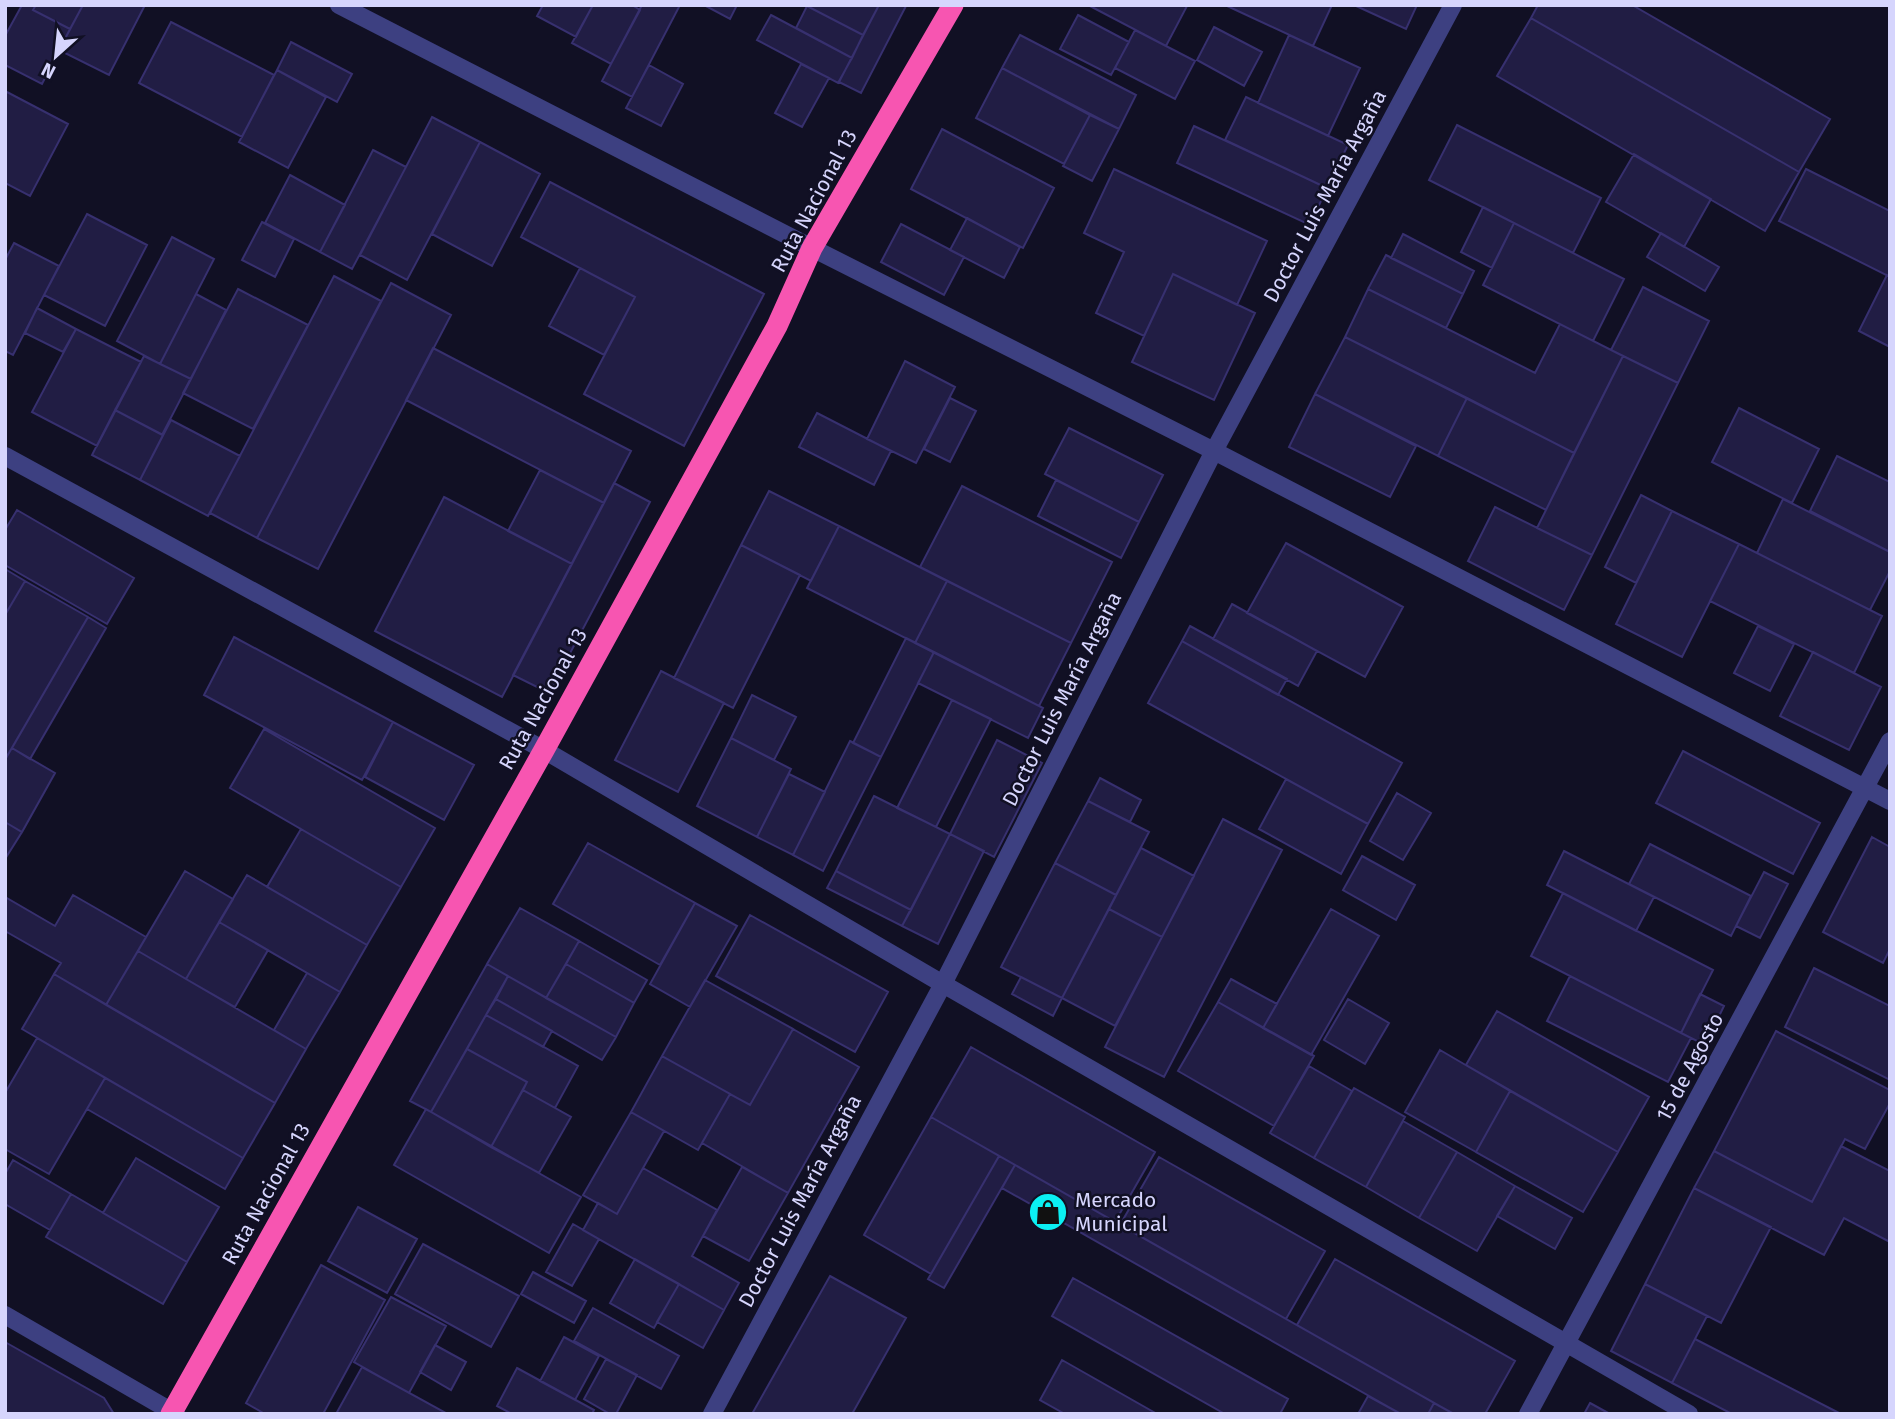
<svg xmlns="http://www.w3.org/2000/svg" width="1895" height="1419" viewBox="0 0 1895 1419" font-family="'Fira Sans',sans-serif">
	<style>
		.building { fill: #211d44; stroke: #37306f; stroke-width: 2 }
		.lines { fill: none; stroke-linecap: round; stroke-linejoin: round }
		.street { stroke: #3d4081; stroke-width: 18 }
		.highway { stroke: #f755b1; stroke-width: 21 }
		.labels { text-anchor: middle; stroke-width: 5; stroke-linejoin: round; paint-order: stroke }
		.street-label { font-size: 21px; fill: #d6d5fd; stroke: #111024 }
		.poi-label { font-size: 21px; fill: #d6d5fd; stroke: #111024; text-anchor: start }
	</style>
	<rect width="100%" height="100%" fill="#111024"/>
	<!-- building -->
	<path class="building" d="M22,5H36L33,10L70,29L42,84L5,65V36Z
		M36,5H83L70,29L33,10Z
		M83,5H145L109,75L59,50Z
		M543,5H593L576,37L537,16Z
		M593,5H632L640,10L611,64L572,43Z
		M642,5H680L632,97L602,81Z
		M704,5H737L730,19Z
		M805,5H879L863,35Z
		M879,5L906,6L861,93L839,82Z
		M1088,5H1186L1187,6L1166,46Z
		M1225,5H1332L1313,46Z
		M1354,5H1417L1406,29Z
		M1538,5H1632L1830,119L1799,172L1531,18Z
		M807,6L863,35L852,58L796,28Z
		M771,15L852,58L838,83L757,40Z
		M1078,15L1129,42L1111,75L1060,49Z
		M1531,18L1799,172L1765,231L1497,76Z
		M171,22L274,75L242,137L139,83Z
		M1214,27L1262,52L1244,86L1197,60Z
		M1135,30L1195,61L1175,99L1115,68Z
		M1020,35L1136,95L1119,129L1002,68Z
		M1289,35L1360,68L1328,136L1258,103Z
		M291,42L352,74L337,102L277,70Z
		M801,64L829,78L802,127L775,113Z
		M649,65L683,84L661,126L626,108Z
		M1002,68L1090,115L1064,164L976,118Z
		M277,70L326,97L288,168L239,142Z
		M5,91L68,124L30,196L5,183Z
		M1246,97L1348,145L1327,188L1225,140Z
		M1090,115L1119,129L1092,181L1063,166Z
		M432,117L480,142L407,280L360,255Z
		M1457,125L1601,198L1573,253L1429,180Z
		M1194,126L1327,188L1310,225L1177,163Z
		M942,129L1054,188L1023,248L911,189Z
		M480,142L540,174L492,266L432,234Z
		M373,150L406,167L352,269L320,252Z
		M1634,154L1711,199L1684,247L1606,202Z
		M1114,169L1267,241L1237,305L1173,274L1144,336L1096,313L1124,252L1084,233Z
		M1806,169L1890,211V277L1779,221Z
		M290,175L345,205L320,252L265,223Z
		M550,182L764,294L684,446L584,394L635,297L521,237Z
		M1483,207L1514,223L1492,268L1461,252Z
		M87,214L147,245L105,326L44,295Z
		M967,218L1020,247L1004,278L950,250Z
		M262,222L294,239L275,277L242,260Z
		M1514,223L1624,279L1593,341L1483,285Z
		M901,224L964,257L944,295L881,262Z
		M1661,233L1719,267L1705,291L1647,257Z
		M1403,234L1474,271L1463,294L1391,258Z
		M172,237L214,259L160,364L117,341Z
		M14,243L59,266L13,355L5,351V260Z
		M1386,255L1463,294L1446,328L1368,289Z
		M580,268L635,297L604,355L549,326Z
		M1173,274L1255,313L1214,400L1132,362Z
		M1887,275L1890,277V347L1859,331Z
		M334,276L381,301L257,538L210,513Z
		M391,283L451,315L318,569L257,538Z
		M1643,287L1709,321L1678,383L1611,350Z
		M238,289L308,325L253,429L183,393Z
		M1368,289L1535,373L1560,324L1623,356L1574,453L1345,337Z
		M196,294L226,310L191,379L160,364Z
		M37,308L76,329L63,352L25,333Z
		M76,329L141,362L97,446L32,412Z
		M1345,337L1467,398L1438,456L1315,394Z
		M433,348L631,451L604,503L406,400Z
		M144,356L191,379L162,435L115,410Z
		M1623,356L1678,383L1592,555L1537,528Z
		M905,361L955,387L916,463L867,439Z
		M1315,394L1416,446L1390,497L1289,447Z
		M950,398L976,411L950,462L924,449Z
		M1467,398L1574,453L1546,510L1438,456Z
		M1739,408L1819,449L1792,503L1712,462Z
		M115,410L163,435L140,480L92,455Z
		M817,413L891,451L874,485L799,447Z
		M171,420L240,456L208,516L140,480Z
		M1069,428L1163,475L1139,522L1045,474Z
		M1837,456L1890,482V552L1810,511Z
		M540,470L604,503L572,564L508,531Z
		M1056,480L1139,522L1121,558L1038,516Z
		M614,483L650,502L549,693L513,675Z
		M962,486L1112,562L1071,643L920,567Z
		M769,491L839,526L811,581L741,545Z
		M1641,495L1672,511L1636,583L1605,567Z
		M444,497L572,564L502,697L375,631Z
		M1783,499L1890,552V571L1870,610L1757,553Z
		M1495,507L1592,555L1564,610L1468,561Z
		M17,510L134,578L107,624L5,565V530Z
		M1672,511L1739,544L1682,657L1616,624Z
		M839,526L947,581L915,643L807,588Z
		M1286,543L1403,607L1365,677L1247,613Z
		M1739,544L1882,616L1854,673L1710,601Z
		M741,545L800,575L733,708L674,678Z
		M5,569L25,581L5,615Z
		M25,581L88,617L6,758L5,615Z
		M947,581L1071,643L1039,706L915,643Z
		M1232,604L1317,651L1298,686L1213,639Z
		M88,617L106,628L30,759L12,748Z
		M1190,626L1287,679L1278,695L1182,641Z
		M1758,626L1794,644L1770,691L1734,673Z
		M234,637L393,722L362,780L204,695Z
		M906,638L934,652L881,757L853,743Z
		M1182,641L1402,763L1368,824L1148,703Z
		M934,652L1043,708L1028,738L918,683Z
		M1813,652L1881,687L1849,750L1780,716Z
		M661,671L724,703L678,792L615,760Z
		M752,695L796,717L774,760L731,738Z
		M952,700L991,719L936,827L897,808Z
		M393,722L474,765L444,820L365,777Z
		M264,729L435,828L401,887L230,788Z
		M731,738L791,769L757,837L697,806Z
		M997,740L1042,763L994,857L950,834Z
		M850,741L881,757L823,871L793,855Z
		M12,748L55,773L22,832L5,822V759Z
		M1683,751L1820,823L1793,874L1656,803Z
		M789,774L825,792L793,855L757,837Z
		M1100,778L1141,800L1130,822L1088,801Z
		M1286,779L1368,824L1341,874L1259,829Z
		M1397,793L1431,813L1403,860L1370,841Z
		M874,796L950,834L911,910L836,871Z
		M1088,801L1149,832L1116,895L1055,863Z
		M1223,819L1282,850L1164,1077L1105,1047Z
		M5,822L22,832L5,859Z
		M301,829L401,887L367,945L267,887Z
		M950,834L984,851L938,944L902,926Z
		M1872,837L1890,847V949L1883,963L1823,932Z
		M588,843L695,903L660,965L553,904Z
		M1650,844L1751,896L1731,936L1629,884Z
		M1141,848L1194,876L1162,937L1109,909Z
		M1564,851L1654,897L1636,931L1547,885Z
		M1362,856L1415,885L1396,920L1343,890Z
		M1055,863L1116,895L1062,998L1001,967Z
		M185,871L233,899L186,979L138,951Z
		M836,871L911,910L902,926L827,888Z
		M1764,872L1788,884L1760,938L1736,926Z
		M247,875L367,945L340,992L219,922Z
		M1563,893L1713,970L1681,1033L1531,956Z
		M73,895L146,937L106,1005L54,974L61,963L5,931V897L55,926Z
		M695,903L737,926L690,1007L650,984Z
		M520,908L579,941L546,998L487,964Z
		M1109,909L1162,937L1115,1026L1062,998Z
		M1331,909L1379,936L1311,1055L1263,1028Z
		M750,915L888,992L855,1052L716,976Z
		M219,922L268,950L235,1007L186,979Z
		M579,941L647,980L634,1003L566,964Z
		M138,951L306,1049L275,1103L106,1005Z
		M487,964L508,976L431,1112L410,1101Z
		M566,964L634,1003L616,1037L546,998Z
		M1814,968L1890,1006V1080L1785,1027Z
		M307,973L340,992L306,1049L274,1030Z
		M54,974L275,1103L243,1158L22,1029Z
		M508,976L616,1037L602,1060L496,999Z
		M1570,976L1691,1038L1668,1082L1547,1021Z
		M1021,977L1062,998L1053,1016L1012,994Z
		M1231,979L1277,1004L1263,1028L1218,1002Z
		M705,980L793,1029L750,1105L662,1056Z
		M1700,994L1724,1006L1705,1045L1681,1033Z
		M496,999L552,1031L543,1047L486,1015Z
		M1348,999L1389,1023L1365,1064L1324,1040Z
		M1218,1002L1314,1056L1274,1126L1178,1071Z
		M1497,1011L1649,1097L1618,1152L1466,1065Z
		M486,1015L578,1066L555,1108L523,1090L527,1082L467,1049Z
		M793,1029L859,1067L788,1193L702,1143L730,1094L750,1105Z
		M1776,1031L1890,1090V1103L1865,1149L1845,1139L1812,1202L1714,1151Z
		M37,1038L105,1078L49,1174L5,1149V1093Z
		M971,1047L1155,1152L1115,1222L931,1117Z
		M467,1049L527,1082L491,1147L431,1112Z
		M1440,1050L1510,1091L1476,1152L1405,1112Z
		M662,1056L730,1094L698,1150L631,1112Z
		M1309,1066L1352,1091L1314,1158L1270,1133Z
		M105,1078L243,1158L225,1189L87,1109Z
		M1354,1088L1405,1117L1366,1187L1314,1158Z
		M523,1090L571,1117L539,1173L491,1147Z
		M1510,1091L1618,1152L1583,1212L1476,1152Z
		M426,1109L581,1197L549,1253L394,1165Z
		M631,1112L664,1131L617,1214L583,1195Z
		M931,1117L999,1156L931,1274L864,1235Z
		M1403,1121L1457,1152L1419,1218L1366,1187Z
		M1841,1146L1890,1171V1242L1844,1218L1824,1255L1694,1188L1714,1151L1812,1202Z
		M1457,1152L1515,1186L1477,1251L1419,1218Z
		M999,1156L1015,1165L944,1288L928,1279Z
		M1159,1157L1325,1251L1286,1319L1120,1225Z
		M136,1158L219,1207L187,1262L103,1213Z
		M13,1160L71,1194L50,1230L5,1204V1174Z
		M1015,1165L1434,1403L1428,1414H1401L1002,1188Z
		M742,1167L788,1193L749,1261L703,1236Z
		M643,1168L717,1210L692,1256L739,1283L724,1310L583,1230L598,1203L617,1214Z
		M1515,1186L1572,1218L1555,1249L1497,1216Z
		M1694,1188L1771,1227L1721,1323L1645,1284Z
		M71,1194L187,1262L163,1304L46,1237Z
		M358,1207L417,1239L387,1293L328,1261Z
		M573,1224L599,1239L572,1286L546,1272Z
		M423,1244L519,1296L491,1347L395,1294Z
		M635,1259L679,1284L654,1328L610,1303Z
		M1335,1259L1515,1361L1485,1414H1454L1297,1325Z
		M321,1265L385,1300L323,1414H265L246,1403Z
		M533,1272L586,1301L574,1323L521,1294Z
		M830,1276L906,1318L852,1414H752Z
		M1073,1278L1288,1399L1280,1414H1225L1052,1316Z
		M679,1284L724,1310L703,1348L657,1322Z
		M1645,1284L1707,1316L1672,1383L1611,1351Z
		M391,1297L446,1326L409,1393L354,1362Z
		M593,1308L679,1356L661,1389L574,1341Z
		M564,1337L599,1356L575,1400L540,1381Z
		M1695,1339L1841,1414H1732L1672,1383Z
		M5,1342L104,1398L114,1414H5Z
		M435,1345L466,1362L451,1390L420,1372Z
		M606,1359L637,1375L616,1414H610L584,1399Z
		M1062,1360L1157,1414H1065L1040,1400Z
		M362,1367L446,1413V1414H336Z
		M517,1368L594,1410L592,1414H512L497,1406Z
		M1368,1396L1401,1414H1358Z
		M1434,1403L1454,1414H1428Z
		M1590,1403L1610,1414H1584Z"/>
	<g class="lines">
		<!-- street -->
		<path class="street" d="M339,5L812,248L1214,451L1890,801
			M5,456L544,750L943,984L1689,1414
			M5,1315L176,1414
			M712,1414L943,984L1214,451L1453,5
			M1528,1414L1890,741"/>
		<!-- highway -->
		<path class="highway" d="M171,1414L544,750L777,326L812,248L953,5"/>
	</g>
	<!-- icons -->
	<defs>
		<g id="shop-disc" transform="scale(2.0125)"><circle r="9.5" fill="#0bf0f3" stroke="#111024"/><path d="M-5-2.5h2.3a2.7 3.5 0 0 1 5.4 0H5L5.5 6h-11ZM-1.5-2.5h3a1.5 2.3 0 0 0-3 0Z" fill="#111"/></g>
	</defs>
	<g fill-rule="evenodd">
		<use href="#shop-disc" x="1048" y="1212"/>
	</g>
	<g class="labels">
		<!-- street labels -->
		<g class="street-label">
			<text transform="translate(1325 196) rotate(-62)" y="7">Doctor Luis María Argaña</text>
			<text transform="translate(814 201) rotate(-62)" y="7">Ruta Nacional 13</text>
			<text transform="translate(543 699) rotate(-61)" y="7">Ruta Nacional 13</text>
			<text transform="translate(1062 699) rotate(-63)" y="7">Doctor Luis María Argaña</text>
			<text transform="translate(1690 1067) rotate(-62)" y="7">15 de Agosto</text>
			<text transform="translate(266 1194) rotate(-61)" y="7">Ruta Nacional 13</text>
			<text transform="translate(800 1201) rotate(-62)" y="7">Doctor Luis María Argaña</text>
		</g>
		<!-- poi labels -->
		<g class="poi-label">
			<text x="1075" y="1207">Mercado<tspan x="1075" dy="24">Municipal</tspan></text>
		</g>
	</g>
	<!-- border -->
	<rect width="1895" height="1419" fill="none" stroke="#d6d5fd" stroke-width="14"/>
	<!-- north arrow -->
	<g transform="translate(56 56) rotate(207)" stroke="#111024" stroke-width="5" paint-order="stroke">
	<path d="M0-5L12 26L0 18L-12 26Z" fill="#d6d5fd"/>
	<text y="-10" font-size="19" font-weight="bold" text-anchor="middle" fill="#d6d5fd">N</text>
	</g>
</svg>
